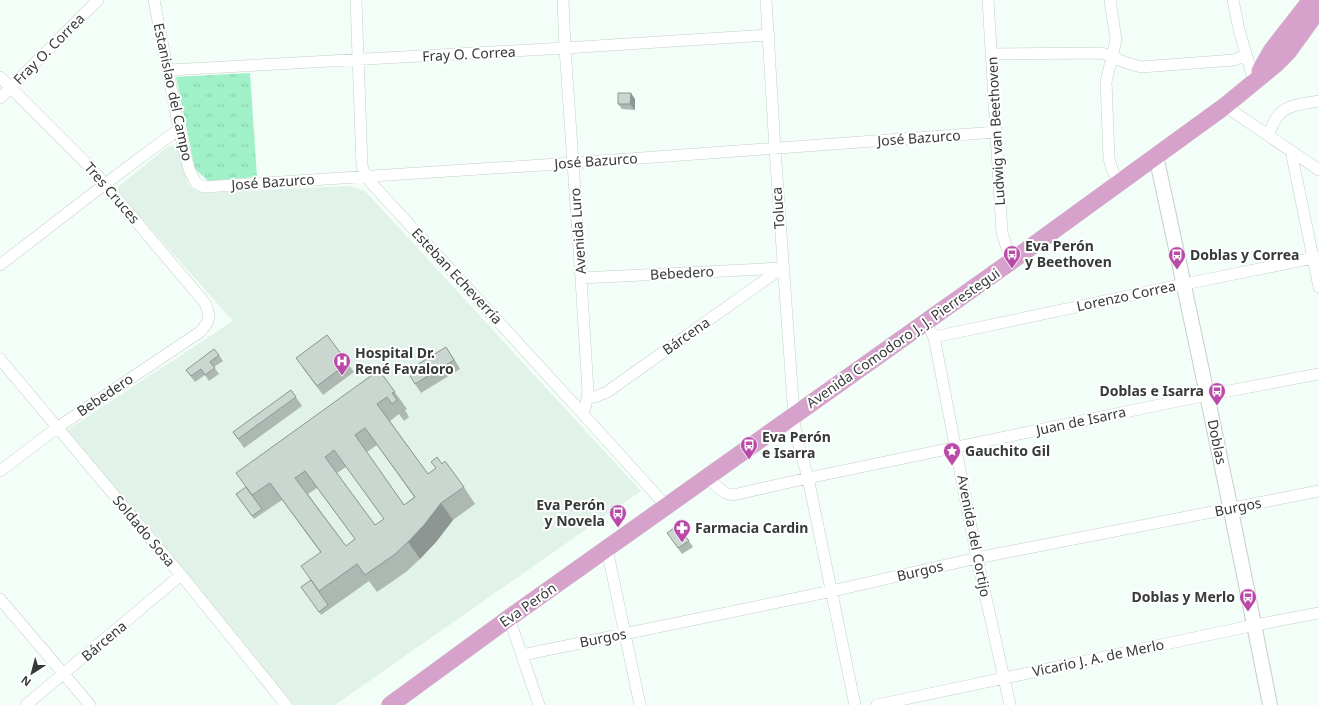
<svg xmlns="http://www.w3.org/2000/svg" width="1319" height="705" viewBox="0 0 1319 705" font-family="'Noto Sans',sans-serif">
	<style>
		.built { fill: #e1f3e9 }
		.grass { fill: url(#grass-tufts) }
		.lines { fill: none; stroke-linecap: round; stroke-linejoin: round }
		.minor-casing { stroke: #c4d0c9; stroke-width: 12 }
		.tertiary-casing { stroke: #c4d0c9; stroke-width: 16 }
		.primary-casing { stroke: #dbdcdb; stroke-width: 18 }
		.minor { stroke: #fff; stroke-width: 11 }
		.tertiary { stroke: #fff; stroke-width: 14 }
		.primary { stroke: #d6a1cb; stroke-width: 17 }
		.wall { fill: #aeb8b3; fill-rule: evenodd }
		.shaded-wall { fill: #8d9692 }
		.building { fill: #cad6d0; stroke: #8d9692; fill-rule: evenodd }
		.labels { text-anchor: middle; stroke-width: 4; stroke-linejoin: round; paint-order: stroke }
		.street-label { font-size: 14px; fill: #363a38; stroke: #fff }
		.poi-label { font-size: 14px; font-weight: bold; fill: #363a38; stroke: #fff; text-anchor: start }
	</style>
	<defs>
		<pattern id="grass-tufts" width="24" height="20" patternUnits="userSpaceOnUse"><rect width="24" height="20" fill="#a0f0c8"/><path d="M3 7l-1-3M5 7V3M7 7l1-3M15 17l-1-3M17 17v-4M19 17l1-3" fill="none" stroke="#8acfad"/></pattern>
	</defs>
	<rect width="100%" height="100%" fill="#f2fef7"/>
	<!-- built -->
	<path class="built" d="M172,145L178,149L188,184L193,189L203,193L347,186L358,188L366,192L641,491L335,705H293L67,430L233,321L118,192V187L166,148Z"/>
	<!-- grass -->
	<path class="grass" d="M250,73L257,177L208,181L195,169L176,77Z"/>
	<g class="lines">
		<!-- minor casing -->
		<g class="minor-casing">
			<path id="minor" d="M154,0L179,129L189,169L196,183L204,187L573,163L997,132
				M356,0L362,166L366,176L373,185L583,414L667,507
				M563,0L565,48L581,278L588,391L586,404L583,414
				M766,0L775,149L794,416L796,435L808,478L855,705
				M988,0L1002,233L1006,245L1013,260
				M1110,0L1116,40L1106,82L1109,158L1111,166L1118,184
				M1233,0L1239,30L1254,81
				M992,54L1102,53L1127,63L1141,67L1234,60L1246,55
				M169,70L565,48L769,35
				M0,77L92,169L205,303C211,317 210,321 200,332L58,427L0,471
				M0,98L98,0
				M1225,106L1319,170
				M1268,135C1272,127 1275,116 1283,111C1292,104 1308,103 1319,101
				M1291,151L1319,287
				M0,265L105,184L179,129
				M581,278L782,268
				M925,321L934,337L977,558L1010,705
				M934,337L1185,284L1319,257
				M0,359L186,581L286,705
				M587,397H595L607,392L782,268
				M707,478L725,493L733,495L808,478L1207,395L1319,374
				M607,549L640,705
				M0,599L90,705
				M509,618L539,705
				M522,655L832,591L977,558L1319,491
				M26,705L181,575
				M877,705L1255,625L1319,613"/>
		</g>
		<!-- tertiary casing -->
		<g class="tertiary-casing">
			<path id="tertiary" d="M1156,156C1196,339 1234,522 1270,705"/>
		</g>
		<!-- primary casing -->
		<g class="primary-casing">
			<path id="primary" d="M1260,71L1272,50L1311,0
				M390,705L509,618L1013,260L1225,106L1276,64L1288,52L1319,9"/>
		</g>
		<!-- minor -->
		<use href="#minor" class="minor"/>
		<!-- tertiary -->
		<use href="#tertiary" class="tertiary"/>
		<!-- primary -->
		<use href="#primary" class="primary"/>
	</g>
	<!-- wall -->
	<path class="wall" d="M635,99V110L622,109L618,104Z
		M327,335L354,372L323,395L302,367Z
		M219,355L223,361L214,367L219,374L209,381L205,375L195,382L186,370Z
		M452,356L460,369L421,393L415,384Z
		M379,370L407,409L405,410L409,417L404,421L399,414L390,421L428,474L442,464L464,487L475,504L453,520L436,542L420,559L406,572L377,592L369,581L321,615L301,587L311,580L320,552L282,500L254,519L236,494L246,487ZM377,445L414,497L404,505L367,452ZM346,467L384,519L375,525L337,473ZM317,488L355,539L346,546L308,494Z
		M291,390L302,406L244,448L233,432Z
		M678,525L693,547L682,554L667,533Z"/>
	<!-- shaded-wall -->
	<path class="shaded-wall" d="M631,93L635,99V110L630,104Z
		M446,347L452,356L460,369L454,360Z
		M441,503L453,520L436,542L420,559L408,542Z"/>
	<!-- building -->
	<path class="building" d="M618,93H631L630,104H618Z
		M327,335L348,363L317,386L296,358Z
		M446,347L454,360L415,384L407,371Z
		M214,349L219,355L210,362L215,368L205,375L201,369L191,376L186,370Z
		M379,370L395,392L392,393L397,400L392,404L387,397L377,404L428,474L436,468L431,462L437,457L442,464L445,461L464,487L441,503L424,525L408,542L394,555L365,575L357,564L319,591L301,566L321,552L270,483L252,495L236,473ZM365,428L415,497L404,505L355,435ZM334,450L384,519L375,525L325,457ZM305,471L355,539L346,546L295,478Z
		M291,390L296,397L238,439L233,432Z
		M246,487L262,509L252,516L236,494Z
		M678,525L689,541L678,548L667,533Z
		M311,580L328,605L319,612L301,587Z"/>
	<!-- icons -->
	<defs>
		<g id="bus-pin" transform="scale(0.9)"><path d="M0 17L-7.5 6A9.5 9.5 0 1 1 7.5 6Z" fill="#ba4aa7" stroke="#fff"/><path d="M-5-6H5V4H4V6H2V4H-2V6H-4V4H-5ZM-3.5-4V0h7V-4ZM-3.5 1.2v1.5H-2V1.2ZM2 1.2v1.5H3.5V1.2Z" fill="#fff"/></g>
		<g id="hospital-pin" transform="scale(0.9)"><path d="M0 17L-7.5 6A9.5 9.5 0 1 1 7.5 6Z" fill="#ba4aa7" stroke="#fff"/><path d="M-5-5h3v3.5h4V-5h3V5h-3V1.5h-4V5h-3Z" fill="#fff"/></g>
		<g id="sight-pin" transform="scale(0.9)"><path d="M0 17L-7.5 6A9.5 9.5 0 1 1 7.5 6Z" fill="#ba4aa7" stroke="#fff"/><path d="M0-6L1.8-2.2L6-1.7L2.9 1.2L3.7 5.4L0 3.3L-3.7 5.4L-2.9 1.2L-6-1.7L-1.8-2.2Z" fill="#fff"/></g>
		<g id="pharmacy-pin" transform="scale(0.9)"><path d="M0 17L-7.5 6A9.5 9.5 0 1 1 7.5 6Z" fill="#ba4aa7" stroke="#fff"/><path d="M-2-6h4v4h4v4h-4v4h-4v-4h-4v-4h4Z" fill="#fff"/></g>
	</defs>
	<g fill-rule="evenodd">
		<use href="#bus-pin" x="1012" y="254"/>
		<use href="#bus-pin" x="1177" y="255"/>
		<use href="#hospital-pin" x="342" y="361"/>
		<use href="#bus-pin" x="1217" y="391"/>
		<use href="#bus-pin" x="749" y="445"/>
		<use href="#sight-pin" x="952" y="451"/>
		<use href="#bus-pin" x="618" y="513"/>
		<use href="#pharmacy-pin" x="682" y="528"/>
		<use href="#bus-pin" x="1248" y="597"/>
	</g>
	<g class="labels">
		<!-- street labels -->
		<g class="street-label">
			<text transform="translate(49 49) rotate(-45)" y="5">Fray O. Correa</text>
			<text transform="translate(469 54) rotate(-3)" y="5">Fray O. Correa</text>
			<text transform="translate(173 92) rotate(78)" y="5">Estanislao del Campo</text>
			<text transform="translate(996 131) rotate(-93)" y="5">Ludwig van Beethoven</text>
			<text transform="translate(919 138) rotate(-4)" y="5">José Bazurco</text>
			<text transform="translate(596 161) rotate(-4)" y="5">José Bazurco</text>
			<text transform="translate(273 182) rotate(-4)" y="5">José Bazurco</text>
			<text transform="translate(112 193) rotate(49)" y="5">Tres Cruces</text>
			<text transform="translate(778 208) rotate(-94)" y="5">Toluca</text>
			<text transform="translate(578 231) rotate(-94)" y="5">Avenida Luro</text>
			<text transform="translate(682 273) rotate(-3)" y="5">Bebedero</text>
			<text transform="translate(457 276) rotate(47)" y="5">Esteban Echeverría</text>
			<text transform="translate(1126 296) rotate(-12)" y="5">Lorenzo Correa</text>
			<text transform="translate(686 336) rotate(-35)" y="5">Bárcena</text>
			<text transform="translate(903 338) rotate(-35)" y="5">Avenida Comodoro J. J. Pierrestegui</text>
			<text transform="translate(105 395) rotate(-34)" y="5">Bebedero</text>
			<text transform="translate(1081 421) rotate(-12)" y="5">Juan de Isarra</text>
			<text transform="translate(1217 442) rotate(78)" y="5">Doblas</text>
			<text transform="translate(1238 507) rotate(-11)" y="5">Burgos</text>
			<text transform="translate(144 531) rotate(50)" y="5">Soldado Sosa</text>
			<text transform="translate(974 536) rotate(79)" y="5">Avenida del Cortijo</text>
			<text transform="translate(920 571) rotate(-13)" y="5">Burgos</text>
			<text transform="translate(528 605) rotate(-35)" y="5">Eva Perón</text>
			<text transform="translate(603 638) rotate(-11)" y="5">Burgos</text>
			<text transform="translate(104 641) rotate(-40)" y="5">Bárcena</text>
			<text transform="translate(1098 658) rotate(-12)" y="5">Vicario J. A. de Merlo</text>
		</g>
		<!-- poi labels -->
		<g class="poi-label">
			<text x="1025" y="251">Eva Perón<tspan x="1025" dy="16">y Beethoven</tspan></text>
			<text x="1190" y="260">Doblas y Correa</text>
			<text x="355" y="358">Hospital Dr.<tspan x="355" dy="16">René Favaloro</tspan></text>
			<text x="1204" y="396" text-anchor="end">Doblas e Isarra</text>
			<text x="762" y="442">Eva Perón<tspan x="762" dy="16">e Isarra</tspan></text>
			<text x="965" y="456">Gauchito Gil</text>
			<text x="605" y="510" text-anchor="end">Eva Perón<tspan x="605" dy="16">y Novela</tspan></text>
			<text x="695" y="533">Farmacia Cardin</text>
			<text x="1235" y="602" text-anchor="end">Doblas y Merlo</text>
		</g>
	</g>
	<!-- north arrow -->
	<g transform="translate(32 673) rotate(216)" stroke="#ffffff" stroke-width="3" paint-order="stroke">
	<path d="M0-3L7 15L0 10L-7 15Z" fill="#363a38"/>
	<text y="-6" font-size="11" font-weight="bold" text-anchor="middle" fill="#363a38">N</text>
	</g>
</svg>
